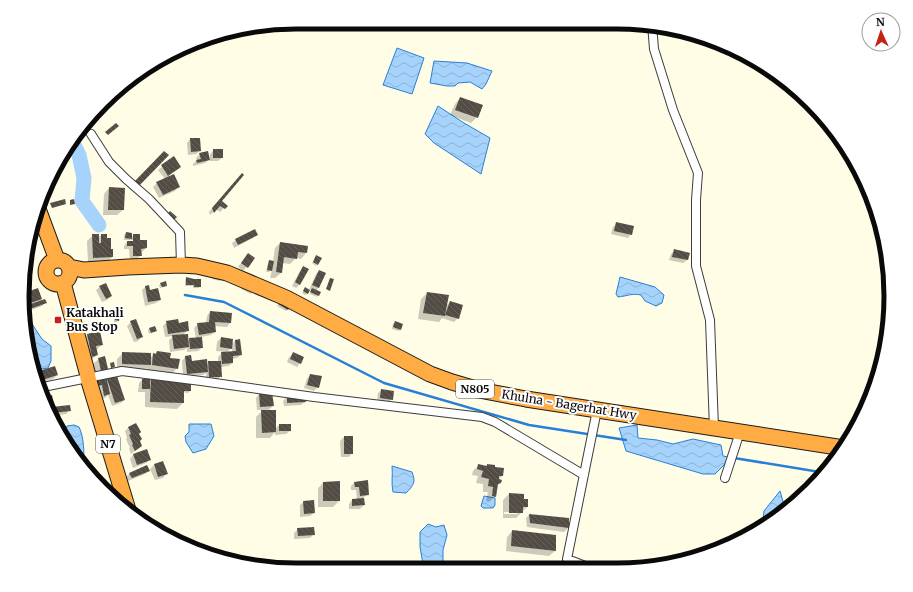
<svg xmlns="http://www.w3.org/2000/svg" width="913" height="592" viewBox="0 0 913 592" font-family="Merriweather,serif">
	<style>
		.water { fill: url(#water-waves); stroke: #2780d8 }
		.shadow { fill: #0003; fill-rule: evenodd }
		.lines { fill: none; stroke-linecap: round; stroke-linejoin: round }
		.stream { stroke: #2780d8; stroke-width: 2.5 }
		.river { stroke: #a6d3fb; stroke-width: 15 }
		.building { fill: url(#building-back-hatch) }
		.street-casing { stroke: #3d3d3d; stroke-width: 10 }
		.highway-casing { stroke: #1b1b1b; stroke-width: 17 }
		.street { stroke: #fff; stroke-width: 8 }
		.highway { stroke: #ffac44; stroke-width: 15 }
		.poi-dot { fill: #c42118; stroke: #fff; stroke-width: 1.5 }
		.labels { text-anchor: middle; stroke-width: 4; stroke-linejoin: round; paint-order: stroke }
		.shield { fill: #fff; stroke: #545454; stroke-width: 1 }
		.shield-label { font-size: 11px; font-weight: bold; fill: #0a0a0a }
		.poi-label { font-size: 12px; font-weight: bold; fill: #0a0a0a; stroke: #fff; text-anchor: start }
		.street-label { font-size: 12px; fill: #0a0a0a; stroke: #fff }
		.rim { fill: none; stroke: #0a0a0a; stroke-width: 5 }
	</style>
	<defs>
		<pattern id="water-waves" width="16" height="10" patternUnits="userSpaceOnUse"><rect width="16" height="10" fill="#a6d3fb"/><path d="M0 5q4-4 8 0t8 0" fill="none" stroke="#8eb4d6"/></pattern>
		<pattern id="building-back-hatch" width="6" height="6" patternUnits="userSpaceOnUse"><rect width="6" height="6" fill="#534c45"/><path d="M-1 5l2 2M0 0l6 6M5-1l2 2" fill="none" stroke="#67615c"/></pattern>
	</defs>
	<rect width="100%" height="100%" fill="#fffde6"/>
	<!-- water -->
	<path class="water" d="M397,48L424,58L412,94L383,85Z
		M434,61L467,63L492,71L486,84L482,89L470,82L458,83L455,86H447L430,83Z
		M438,106L464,123L490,138L481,174L434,143L425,134Z
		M620,277L655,287L664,295L662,303L656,306L645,301L641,295C631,293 628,296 618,297L616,294Z
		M27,322L32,324L42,339L51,346V361L48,368L41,369L31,366Z
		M189,424H211L214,436L206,449L193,453L186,442L185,436L189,432Z
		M74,425L79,427C84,437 84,452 84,464C76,454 59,441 67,426Z
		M637,425L638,438L657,440L673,444L693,439L721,445L723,456L728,457L725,464L715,474H703L626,451L619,428Z
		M392,466L412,472C416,482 414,485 406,493L393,492C391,483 393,475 392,466Z
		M780,491L786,512L762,527L764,511Z
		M484,496L495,498V505L493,508H483L481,506Z
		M428,524L436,527L444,525L447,535L443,550V564L435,568L423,564L420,547V532Z"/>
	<!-- shadow -->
	<path class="shadow" d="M460,98L477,117L471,123L450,115L455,104Z
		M190,139L200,151L196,154L188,155L187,143Z
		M214,150L222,158L218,161H210V154Z
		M200,154L209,160L205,163L193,166V164L197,160L196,158Z
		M174,158L180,167L168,176L178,187L175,191L159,198L153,187L157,183L165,179L158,170Z
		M238,178L220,201L226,206L220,212L216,209L210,215L209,212Z
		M109,188L123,210L117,215H103L104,194Z
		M617,223L631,234L628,238L611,234L613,227Z
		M126,233L131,238L134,235L146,248L142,252H140L141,255L137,259H130L129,249H124V246L127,242H134V240H124V235Z
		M93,235L98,238L101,235L112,257L106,263H88L87,241Z
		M256,235L253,238L234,248L232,243L236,240Z
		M280,243L307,247L306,253L301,259L296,258L290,264L282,263L281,273L275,278H270L272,270L269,272H266L268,263L269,261L273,262L275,248Z
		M675,250L687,260L683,263L669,260L671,254Z
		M245,258H254L243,271L238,267Z
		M315,258L317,264L316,266L312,263Z
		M303,268L300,284L296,288L292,286L300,271Z
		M319,271L325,273L318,288L316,291L318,295L317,297L310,294L311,290L310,289L307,294L305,295L302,293L304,290H309L316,274Z
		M212,277H222L220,281L212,279Z
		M186,278L200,286L199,288H193V286H185V280Z
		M161,284L166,286L164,287L160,288L159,285Z
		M100,287L111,296L107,300L102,302L96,290Z
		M145,287L160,300L156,303L145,306L142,290Z
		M242,287L253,290L251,294L241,289Z
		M37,289L42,301L45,302L42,306L26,312L24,294Z
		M427,293L446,306L450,302L458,318L454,322L442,318L439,322L418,319L421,299Z
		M279,304L288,309L286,311L277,306Z
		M210,312L231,313L230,323L227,327L214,326L215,332L211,335L201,337L202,347L198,351L187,352V348L184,350L170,352L169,340L174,336L165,337L163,326L167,322L178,324L188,330L183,335L187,341L190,339L196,338L194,328L198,324L206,323L207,316Z
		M115,315L118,320L117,322H114V316Z
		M131,322L142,337L138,341L134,342L127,326Z
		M395,322L402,325L399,331L392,329L393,324Z
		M149,329L156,330L149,334L148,330Z
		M99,332L102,345L96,350L97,355L91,360L81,341L87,335Z
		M221,338L231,345L235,341L241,355L237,358L232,359V363L229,366L221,367V376L217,380L206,381V373L203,375L183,377L182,361L185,357L191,362L206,365L209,362H218V357L222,353H232V347L227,352L216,351L217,342Z
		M157,352L169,359L177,368L172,374L147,371V368L144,370H117V359L123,353L150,358Z
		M293,354L300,363L297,367L287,362L289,357Z
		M99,359L107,369L101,374L96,376L93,364Z
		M39,372L57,375L53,379L38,383L36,375Z
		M115,374L124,400L121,403L112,406L108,395L105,398L101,399L92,383Z
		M310,375L318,387L314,391L304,388L307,379Z
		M151,378L190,391L188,393L183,392V403L177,409L145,407V392H138L139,383L142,380H150Z
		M382,390L392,399L388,403L377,401L378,393Z
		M259,394L273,406L267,411L275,429L279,425L290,431L286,434L275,435V432L270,438H256V417L263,410H257L256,398Z
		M287,397L305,402L301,405L284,406L283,401Z
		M51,408L70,410L66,414L52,416L49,410Z
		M135,424L138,434V441L141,446L131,454L129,449L130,448L126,439L127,438L125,431L128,428Z
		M344,437L352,453L349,457H341L340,441Z
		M146,450L150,459L146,463L133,468L130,459L133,455Z
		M162,462L166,474L163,478L155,480L150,469L154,465Z
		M479,465L486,466L488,465L494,468L502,476L498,480L500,483L496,487L495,496L489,502L486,501L488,492H483V484L476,483L478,476L472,475L473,471Z
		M149,470L145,474L128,481L126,477L130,473Z
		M339,482V501L333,507H318V488L323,483Z
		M354,483L368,494L363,498L364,505L360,509H349V504L352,500H357L356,490H351V486Z
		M509,494L523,500L527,507L516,518H503V500ZM504,512H519L517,514H504Z
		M304,502L314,513L310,516L300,517V505Z
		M529,515L568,519V528L564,532L527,527L526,518Z
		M298,529L314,534L310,538L294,539V533Z
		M512,531L555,551L549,556L506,551L507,537Z"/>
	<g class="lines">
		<!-- stream -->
		<path class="stream" d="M185,295L224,302L384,383L529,425L626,440
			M734,458L826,473"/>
		<!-- river -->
		<path class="river" d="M72,141L79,155L84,178L82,201L99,225"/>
	</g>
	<!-- building -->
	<path class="building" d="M460,97L483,105L478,118L455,110Z
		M116,123L119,126L108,135L105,132Z
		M190,138H200L201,151L191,152Z
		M213,149H223V158H213Z
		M164,151L169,155L139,186L134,182Z
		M208,151L210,160L197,163L196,160L201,159L199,153Z
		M174,156L181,167L168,176L161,165Z
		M242,173L244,175L222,201L228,206L225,209L220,206L214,213L212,208Z
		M174,174L180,187L163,195L156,182Z
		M109,187L125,188L124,210H108Z
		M65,199L66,204L52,208L50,203Z
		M74,199L75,204L70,205V200Z
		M170,211L177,217L173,221L167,214Z
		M616,222L634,226L632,235L614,231Z
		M255,229L258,235L238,245L235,239Z
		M126,232L132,233V239L125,238Z
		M92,234H99V243H101V234H107V238H111V249H113V257L93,258Z
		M133,234H140V240H147V248L141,249L142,256H133V246H127V241H133Z
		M280,242L308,246L307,253L298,252L297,259L284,257L282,273L276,272Z
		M674,249L690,253L688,260L672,257Z
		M248,253L255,258L248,268L241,263Z
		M316,255L322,258L318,265L313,262Z
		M269,260L274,261L272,271L267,270Z
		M303,266L309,269L300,285L295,282Z
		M319,270L326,273L319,288L312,285Z
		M186,277L194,279H201V287H194V285H186Z
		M330,278L334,279L330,291L326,289Z
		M166,281L167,286L162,287L160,283Z
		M106,283L112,296L106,299L99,286Z
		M149,285L150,290L158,288L161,300L148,302L145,286Z
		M305,287L310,290L308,294L303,291Z
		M38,288L42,299L25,305L24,293Z
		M312,288L321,292L319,296L310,292Z
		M427,292L449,295L445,315L450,301L463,305L459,319L445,315V316L423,313Z
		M45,299L47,303L27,310L25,306Z
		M280,301L290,307L288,310L278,304Z
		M210,311L232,313L231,323L215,322L216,332L199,335L197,323L209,322Z
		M115,314H120L119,321L115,320Z
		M136,319L143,337L137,339L130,321Z
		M178,319L179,323L188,321L189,331L168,334L166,321Z
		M395,321L403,324L401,330L393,327Z
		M155,326L157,331L151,333L149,328Z
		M100,331L103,345L96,346L98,355L92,357L87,334Z
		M188,334L189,347L174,349L172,335Z
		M202,337L203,348L190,349L189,338Z
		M221,337L233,339L232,349L220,347Z
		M240,339L242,355L233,356V363L222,364L221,352L236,351L235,340Z
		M157,351L171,353L170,358L180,359L178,369L152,365L153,353L156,354Z
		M122,352L151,353V365L122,364Z
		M293,352L304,357L301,364L290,359Z
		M191,355L192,361L207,359L208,372L187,374L185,356Z
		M105,356L108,369L101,371L98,358Z
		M208,361H221L222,377H209Z
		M114,362L115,367L111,368L110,363Z
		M55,366L58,375L42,380L39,371Z
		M116,373L125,400L115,403L106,376Z
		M310,374L322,376L319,388L307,385Z
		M106,376L110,394L104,396L102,385L97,386L96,379Z
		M151,377L191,381V391H184V403L150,402Z
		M142,379H150V389H142Z
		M381,389L394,391L393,400L380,398Z
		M272,392L274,406L260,407L259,393Z
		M52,395L54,404L47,405L45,396Z
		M287,396H305L306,402L287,403Z
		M70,405L71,411L51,413V407Z
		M261,410H276V432L262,433Z
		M136,423L141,432L139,434L142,439L140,441L142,446L135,451L132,445L133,444L129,435L131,434L128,427Z
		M279,424H291V431H279Z
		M344,436H353V454H344Z
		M147,449L151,460L137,465L133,454Z
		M163,461L168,474L158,477L154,464Z
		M478,464L487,466V464L495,465V467L504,468L503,476H499V479L502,480L501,483L498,484L496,497L492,496L493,487L488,486L489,479L481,477L483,471L477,469Z
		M147,465L150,471L132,478L129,473Z
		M368,480L369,495L360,496L359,487H355L354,482Z
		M340,481V501H323V482Z
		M509,493L524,494V499H528V507H523V513H509Z
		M364,498L365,505L352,506V499Z
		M314,500L315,513L304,514L303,501Z
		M529,514L569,518V528L530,523Z
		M314,527L315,535L298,536L297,528Z
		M512,530L556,535V551L511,546Z
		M202,546L205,553L191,549Z"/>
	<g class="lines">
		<!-- street casing -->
		<g class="street-casing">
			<path id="street" d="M652,24L654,49L673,110L698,173L696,200V266L710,320L714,428
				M91,134L109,162L126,179L149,199L180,232L181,265
				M43,394V387L122,371L201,381L314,397L482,417L495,422L584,475
				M725,478L740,432
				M593,569L567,559L597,410"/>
		</g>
		<!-- highway casing -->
		<g class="highway-casing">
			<path id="highway" d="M37,206L57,260
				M46 272a12 12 0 1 1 24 0a12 12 0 1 1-24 0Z
				M69,267L84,270L128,267L181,265L197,266L227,273L286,298L430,374L452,382L479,390L526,399L844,448
				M63,283L87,372L88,378L128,510"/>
		</g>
		<!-- street -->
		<use href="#street" class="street"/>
		<!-- highway -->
		<use href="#highway" class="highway"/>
	</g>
	<!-- markers -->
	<rect class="poi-dot" x="54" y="316" width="8" height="8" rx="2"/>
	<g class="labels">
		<!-- shield labels -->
		<g class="shield">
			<rect x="456" y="380" width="38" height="18" rx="3"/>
			<rect x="96" y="435" width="24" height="18" rx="3"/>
		</g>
		<g class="shield-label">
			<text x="475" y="393">N805</text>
			<text x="108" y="448">N7</text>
		</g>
		<!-- poi labels -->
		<g class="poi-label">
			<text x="66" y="317">Katakhali<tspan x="66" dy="14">Bus Stop</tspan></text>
		</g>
		<!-- street labels -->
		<g class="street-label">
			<text transform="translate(569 405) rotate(9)" y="4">Khulna - Bagerhat Hwy</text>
		</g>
	</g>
	<!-- crop -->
	<path d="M0 0H913V592H0ZM296 29H617A267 267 0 0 1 884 296V296A267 267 0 0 1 617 563H296A267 267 0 0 1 29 296V296A267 267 0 0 1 296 29Z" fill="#fff" fill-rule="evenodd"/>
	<path class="rim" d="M296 29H617A267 267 0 0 1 884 296V296A267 267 0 0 1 617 563H296A267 267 0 0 1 29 296V296A267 267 0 0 1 296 29Z"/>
	<!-- north arrow -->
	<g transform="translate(881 32) rotate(357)"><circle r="19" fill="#ffffff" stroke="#9d9d9d"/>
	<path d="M0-3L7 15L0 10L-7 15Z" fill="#c42118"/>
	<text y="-6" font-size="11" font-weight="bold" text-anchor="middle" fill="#0a0a0a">N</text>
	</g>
</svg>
